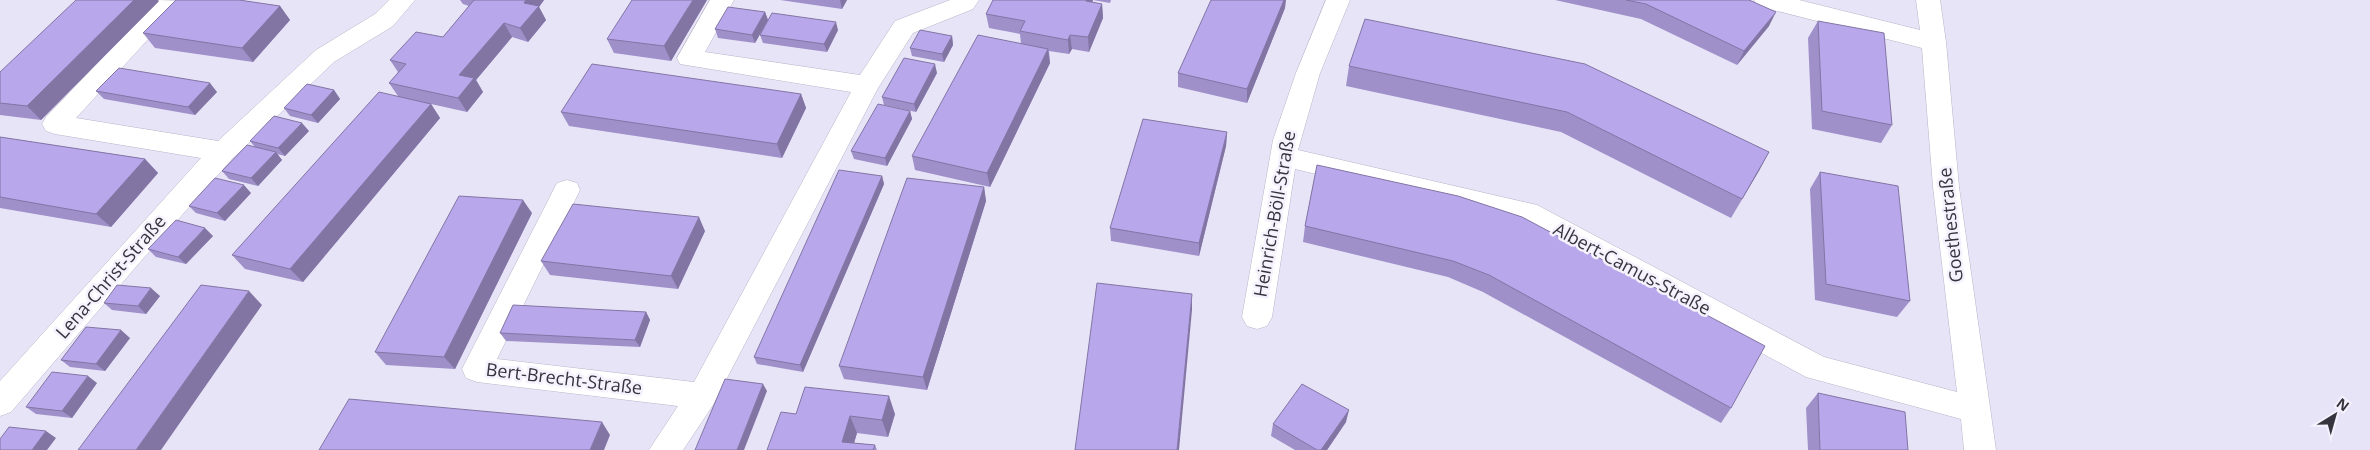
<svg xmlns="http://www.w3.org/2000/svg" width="2370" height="450" viewBox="0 0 2370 450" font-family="'Open Sans',sans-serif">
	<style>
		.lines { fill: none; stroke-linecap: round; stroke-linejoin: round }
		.minor-casing { stroke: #b9b4c7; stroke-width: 1 }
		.minor { fill: #fff; fill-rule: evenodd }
		.wall { fill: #9f90ca }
		.shaded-wall { fill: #8275a4 }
		.building { fill: #b9a7eb; stroke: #8275a4 }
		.labels { text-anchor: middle; stroke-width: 5; stroke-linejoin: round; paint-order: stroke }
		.street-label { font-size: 18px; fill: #36343c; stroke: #f5f2fe }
	</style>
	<rect width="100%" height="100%" fill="#e8e4f8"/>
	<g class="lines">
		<!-- minor casing -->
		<g class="minor-casing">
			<path id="minor" d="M158,0L183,1L76,118L218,141L316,50L375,14L389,0H415L393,26L334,62L232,159L141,261L11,412L0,416V381L201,158L55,134L46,131L42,124L46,117Z
				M710,0H734L705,52L860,75L895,21L950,0H979L973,9L913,33L878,88L713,405L683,450H649L678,406L477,382L466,378L462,369L557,183L567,180L577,183L580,190L497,359L694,382L851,92L680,64L677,58Z
				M1326,0H1350L1320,73L1298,150L1537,205L1824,357L1957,392L1933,187L1922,48L1758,6L1754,0H1799L1920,30L1916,0H1940L1946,42L1959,187L1996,450H1964L1961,419L1806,377L1520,222L1295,169L1272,317L1267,326L1257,329L1247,326L1242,317L1273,140L1296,73Z"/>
		</g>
		<!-- minor -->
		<use href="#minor" class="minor"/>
	</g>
	<!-- wall -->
	<path class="wall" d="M460,0H544L539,7L546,20L528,42L512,37L476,80L483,92L467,112L431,104L440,118L303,282L245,269L232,255L398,96L389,83L398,72L390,60L443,37L469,6L463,4Z
		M707,0L671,61L614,53L607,39Z
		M780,0H847L842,9Z
		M993,0H1111L1110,3L1093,0L1092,2L1102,4L1103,18L1089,52L1072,49L1069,54L1049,51L1050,63L990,187L915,170L912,156L1021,44L1020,34L989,28L986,14Z
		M1555,0H1749L1769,26L1737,65L1641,19Z
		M159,1L41,120L0,115V72Z
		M280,6L290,20L253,62L155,48L143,33Z
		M1285,8L1247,103L1178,87V73Z
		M765,12L768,20L755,43L718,38L715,29Z
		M1818,21L1892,125L1881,143L1812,129L1808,38Z
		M838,30L827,52L763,43L760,35Z
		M952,36L953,45L944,62L912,56L910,48Z
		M1349,66L1769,152L1731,218L1561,132L1346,86Z
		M937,73L916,112L884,105L882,97Z
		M334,90L340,99L318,123L290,116L284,108Z
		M96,91L217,92L195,115L104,99Z
		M801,94L806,108L782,158L569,126L561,112Z
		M910,111L912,119L887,166L854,159L851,151Z
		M309,131L285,156L277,154L282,160L258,186L229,179L222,171L255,147L250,141Z
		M1227,132L1226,146L1199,256L1111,241L1110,228Z
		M0,137L145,159L158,173L111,227L0,208Z
		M1317,165L1731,408L1721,423L1483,292L1448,277L1303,242L1305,226Z
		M1820,172L1910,301L1897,317L1815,300L1810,189Z
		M882,176L884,184L803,372L757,364L754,357Z
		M984,187L986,201L927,390L844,379L839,366Z
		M251,193L225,221L196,213L189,206Z
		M532,213L455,369L386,365L375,352Z
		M705,231L678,289L550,275L541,261Z
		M213,236L186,264L156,257L148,249Z
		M160,296L146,314L112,310L104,303Z
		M646,312L650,320L640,347L506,341L500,333Z
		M130,338L105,371L70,367L61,360Z
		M97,383L72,418L36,414L26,407Z
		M1818,393L1908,450H1808L1806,408Z
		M796,414H895L888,437L857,433L854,443L875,445L877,450H767Z
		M1346,422L1327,450H1295L1271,436L1273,424Z"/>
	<!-- shaded-wall -->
	<path class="shaded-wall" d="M134,0H158L159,1L41,120L27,106Z
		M526,0H544L539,7L546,20L528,42L520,28L524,3Z
		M693,0H707L671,61L664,46Z
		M840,0H847L842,9Z
		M1086,0H1093L1087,16L1086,1Z
		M1284,0H1286L1285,8L1247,103V89Z
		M1102,4L1103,18L1089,52L1088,37Z
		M280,6L290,20L253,62L242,48Z
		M765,12L768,20L755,43L752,35Z
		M1776,12L1769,26L1737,65L1744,51Z
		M836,22L838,30L827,52L824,44Z
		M504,23L512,37L476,80L483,92L467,112L458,98L459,75Z
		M1070,35L1072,49L1069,54L1068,40Z
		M952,36L953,45L944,62L942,54Z
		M1048,49L1050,63L990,187L987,173Z
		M935,64L937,73L916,112L914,104Z
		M210,83L217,92L195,115L188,107Z
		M334,90L340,99L318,123L311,115Z
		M801,94L806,108L782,158L777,144Z
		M431,104L440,118L303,282L290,269Z
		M910,111L912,119L887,166L885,158Z
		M302,123L309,131L285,156L278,148Z
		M1227,132L1226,146L1199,256V243Z
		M276,152L282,160L258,186L251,178Z
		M1769,152L1759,171L1731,218L1742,199Z
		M145,159L158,173L111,227L96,214Z
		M882,176L884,184L803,372L800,365Z
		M244,185L251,193L225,221L217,213Z
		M984,187L986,201L927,390L923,377Z
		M523,200L532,213L455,369L444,357Z
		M699,217L705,231L678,289L671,276Z
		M205,228L213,236L186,264L178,257Z
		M151,288L160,296L146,314L138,306Z
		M249,291L262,305L161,450H136Z
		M1192,294V310L1179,450H1177Z
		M646,312L650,320L640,347L635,340Z
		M121,330L130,338L105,371L96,364Z
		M88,376L97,383L72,418L62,411Z
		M763,384L767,391L744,450H737Z
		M889,396L895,414L888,437L882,420Z
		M1349,410L1346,422L1327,450H1321Z
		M850,416L857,433L852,450L842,442Z
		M602,422L610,435L604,450H590Z
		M46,431L56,438L47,450H32Z"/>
	<!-- building -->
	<path class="building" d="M76,0H134L27,106L0,103V72Z
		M176,0H239L280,6L242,48L143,33Z
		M474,0H526L524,3L539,6L520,28L504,23L459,75L474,78L458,98L389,83L406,64L390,60L416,32L443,37Z
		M632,0H693L664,46L607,39Z
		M993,0H1086V1L1102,4L1088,37L1070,35L1068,40L1020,31L1025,21L986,14Z
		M1211,0H1284L1247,89L1178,73Z
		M1626,0H1749L1776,12L1744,51L1646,4Z
		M728,7L765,12L752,35L715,29Z
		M772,13L836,22L824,44L760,35Z
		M1365,19L1585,64L1769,152L1742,199L1567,112L1349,66Z
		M1818,21L1884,33L1892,125L1822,111Z
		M920,30L952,36L942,54L910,48Z
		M978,35L1048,49L987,173L912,156Z
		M904,58L935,64L914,104L882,97Z
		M592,64L801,94L777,144L561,112Z
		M119,68L210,83L188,107L96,91Z
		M307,84L334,90L311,115L284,108Z
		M379,92L431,104L290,269L232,255Z
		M878,104L910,111L885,158L851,151Z
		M274,116L302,123L278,148L250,141Z
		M1143,119L1227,132L1199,243L1110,228Z
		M0,137L145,159L96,214L0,197Z
		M247,145L276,152L251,178L222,171Z
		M1317,165L1458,196L1522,217L1765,346L1731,408L1489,275L1453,261L1305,226Z
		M839,170L882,176L800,365L754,357Z
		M1820,172L1898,186L1910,301L1826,284Z
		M215,178L244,185L217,213L189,206Z
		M907,178L984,187L923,377L839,366Z
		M459,196L523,200L444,357L375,352Z
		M573,204L699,217L671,276L541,261Z
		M176,220L205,228L178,257L148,249Z
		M1097,283L1192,294L1177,450H1075Z
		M117,285L151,288L138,306L104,303Z
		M201,285L249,291L136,450H78Z
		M513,305L646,312L635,340L500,333Z
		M86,327L121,330L96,364L61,360Z
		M52,372L88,376L62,411L26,407Z
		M725,379L763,384L737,450H695Z
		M1302,384L1349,410L1321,450H1317L1273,424Z
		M805,387L889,396L882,420L850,416L842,442L875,445L873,450H767L781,412L796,414Z
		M1818,393L1905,412L1908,450H1820Z
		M349,399L602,422L590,450H319Z
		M9,427L46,431L32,450H0V439Z"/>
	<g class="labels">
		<!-- street labels -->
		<g class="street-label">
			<text transform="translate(1275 214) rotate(-80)" y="6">Heinrich-Böll-Straße</text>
			<text transform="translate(1951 225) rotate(-96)" y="6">Goethestraße</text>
			<text transform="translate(1632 269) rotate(28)" y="6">Albert-Camus-Straße</text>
			<text transform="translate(111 277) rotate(-49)" y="6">Lena-Christ-Straße</text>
			<text transform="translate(564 379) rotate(7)" y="6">Bert-Brecht-Straße</text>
		</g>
	</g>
	<!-- north arrow -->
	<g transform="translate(2335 415) rotate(37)" stroke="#f5f2fe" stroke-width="4" paint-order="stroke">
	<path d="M0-4L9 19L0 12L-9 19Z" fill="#36343c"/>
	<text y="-8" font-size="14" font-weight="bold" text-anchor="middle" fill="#36343c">N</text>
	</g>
</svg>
